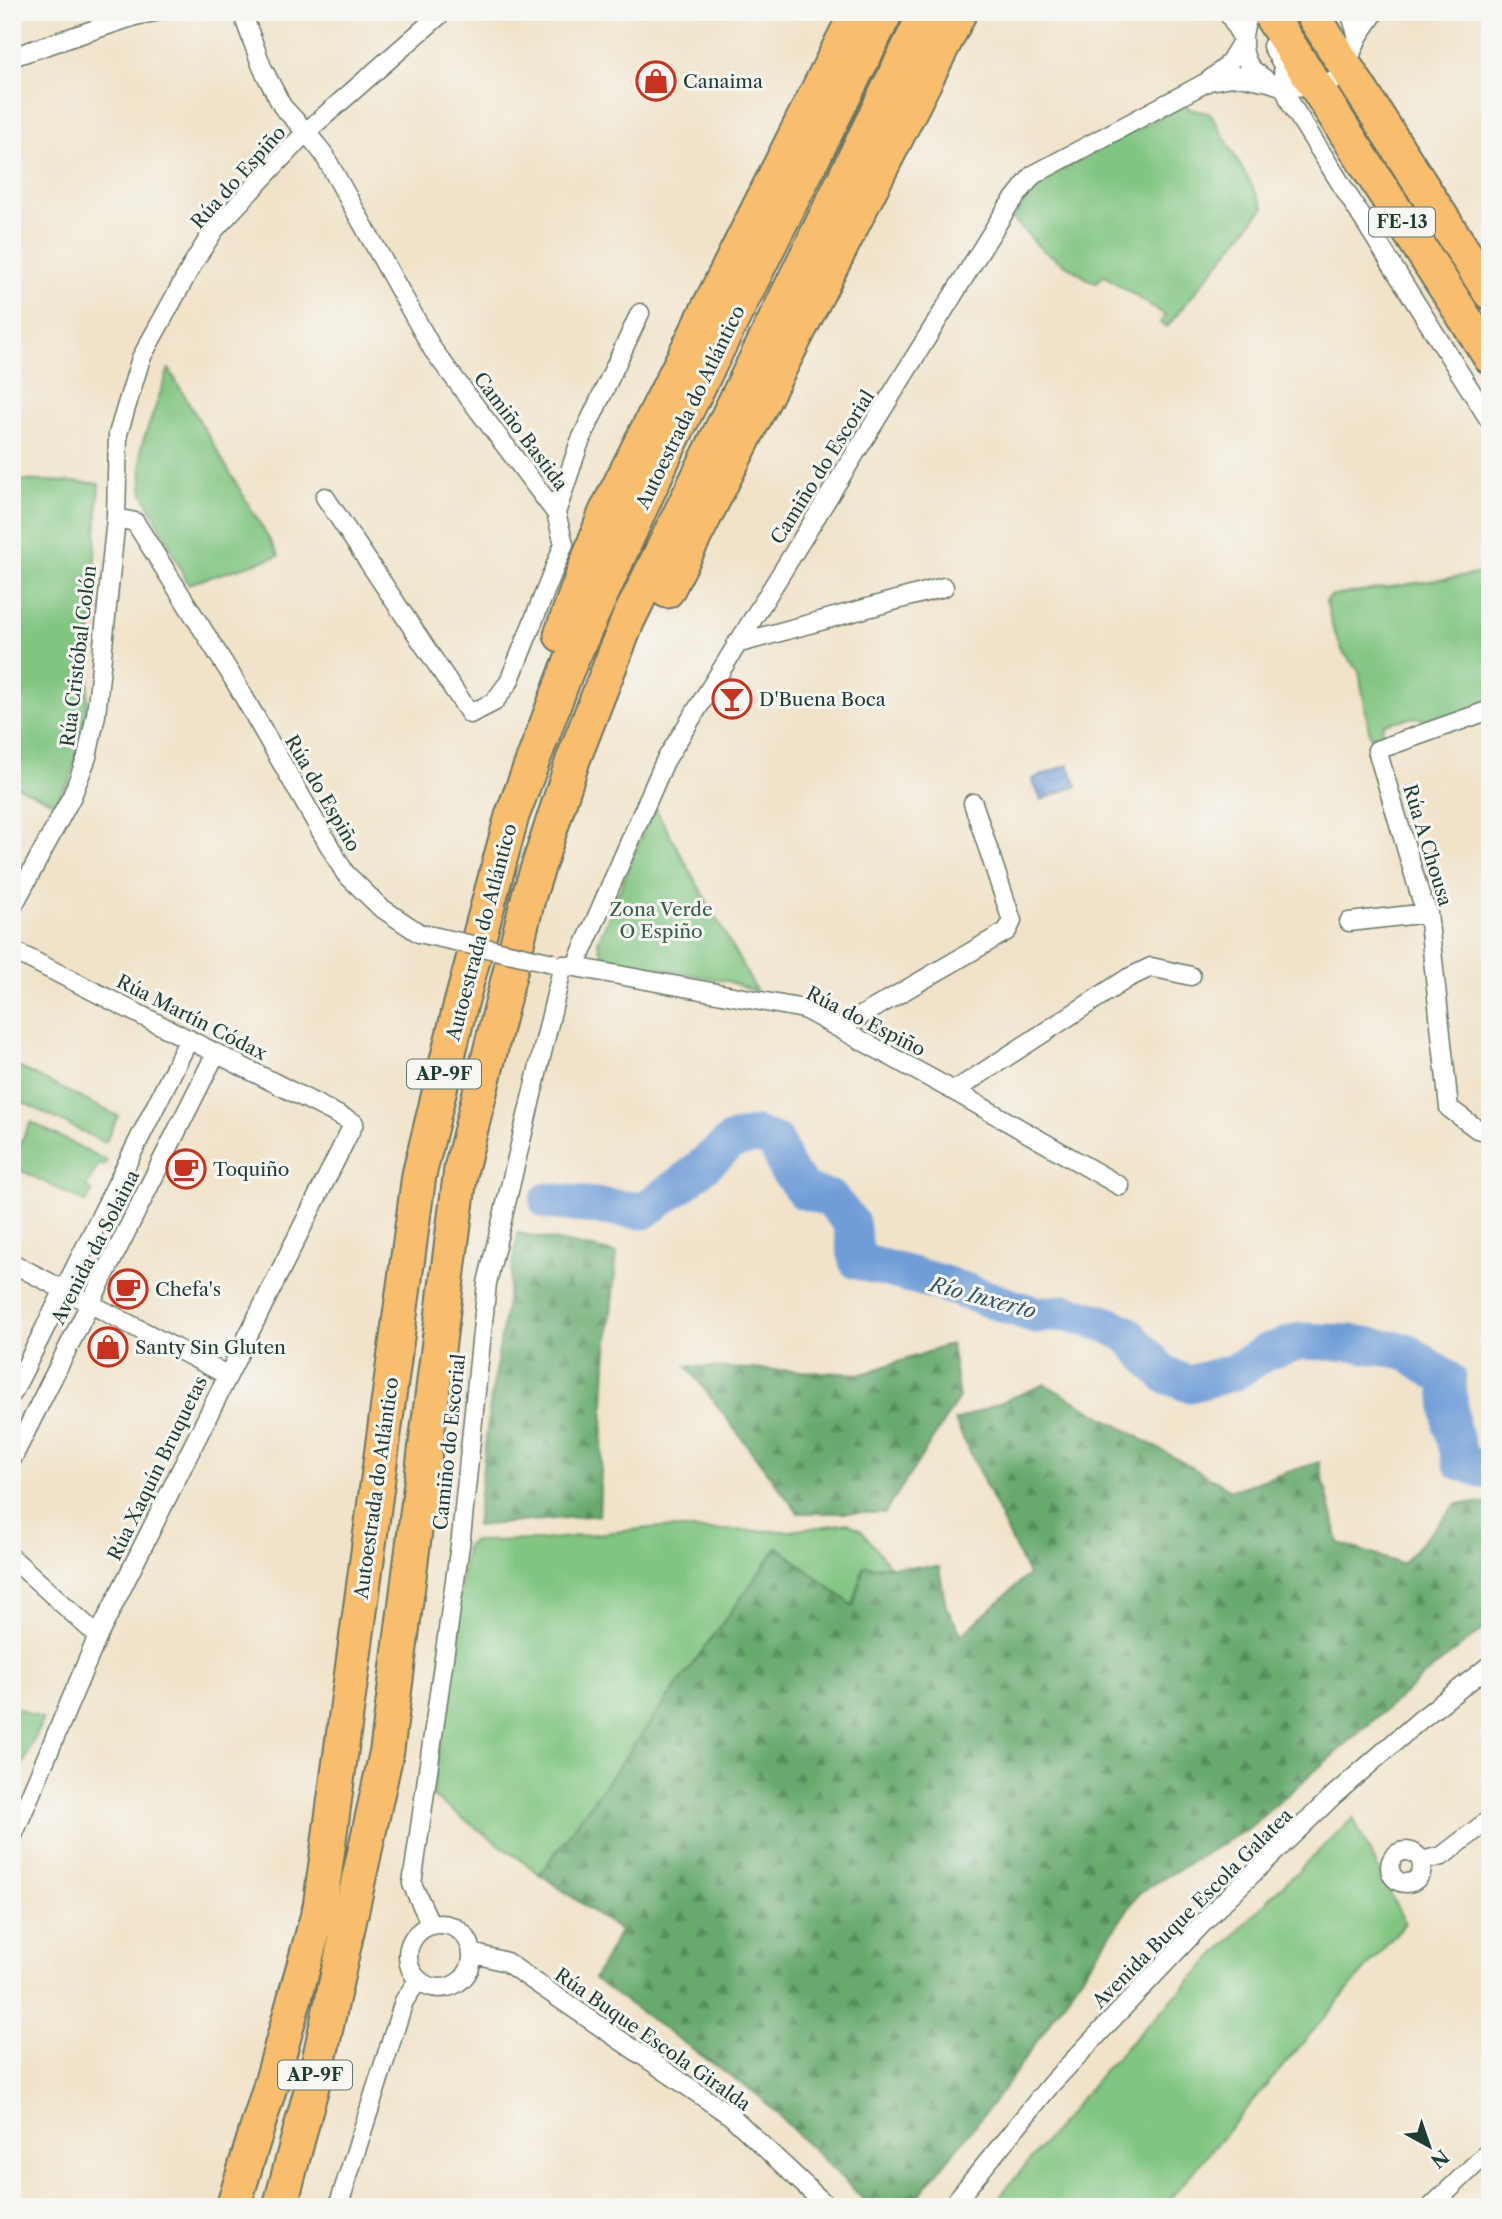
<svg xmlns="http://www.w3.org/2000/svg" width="1502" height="2219" viewBox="0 0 1502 2219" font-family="'Libre Caslon Text',serif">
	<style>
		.green { fill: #80c580; stroke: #50815a; stroke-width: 2 }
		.forest { fill: url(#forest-firs); stroke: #447451; stroke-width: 2 }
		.water { fill: url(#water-waves); stroke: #466d86; stroke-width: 2 }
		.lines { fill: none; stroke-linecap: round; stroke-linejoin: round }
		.river { stroke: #6e9dd7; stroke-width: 37 }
		.street-casing { stroke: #687768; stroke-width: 21 }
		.highway-casing { stroke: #687768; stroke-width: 37 }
		.street { stroke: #fff; stroke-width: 18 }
		.highway { stroke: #f9be6d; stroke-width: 33 }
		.street-bridge-casing { stroke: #687768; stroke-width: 21; stroke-linecap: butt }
		.street-bridge { stroke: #fff; stroke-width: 18 }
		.labels { text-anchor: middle; stroke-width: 6; stroke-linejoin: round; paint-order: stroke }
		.shield { fill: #f6f6f2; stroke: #60746d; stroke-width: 2 }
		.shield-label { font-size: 18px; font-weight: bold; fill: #1f3d34 }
		.poi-label { font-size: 19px; fill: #1f3d34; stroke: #f6f6f2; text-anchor: start }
		.street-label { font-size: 19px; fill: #1f3d34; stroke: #f6f6f2 }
		.park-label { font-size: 19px; fill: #375f47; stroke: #f6f6f2 }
		.water-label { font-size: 21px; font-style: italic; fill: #375a65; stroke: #f6f6f2 }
	</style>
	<defs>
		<pattern id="forest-firs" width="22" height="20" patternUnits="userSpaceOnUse" patternTransform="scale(1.75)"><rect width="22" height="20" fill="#68aa6e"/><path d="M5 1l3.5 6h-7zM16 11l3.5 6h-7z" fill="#558c5b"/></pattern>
		<pattern id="water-waves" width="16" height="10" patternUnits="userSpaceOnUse" patternTransform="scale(1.75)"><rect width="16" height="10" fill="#6e9dd7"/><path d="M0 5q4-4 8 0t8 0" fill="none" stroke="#5a81af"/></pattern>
	</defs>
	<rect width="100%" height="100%" fill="#f6f6f2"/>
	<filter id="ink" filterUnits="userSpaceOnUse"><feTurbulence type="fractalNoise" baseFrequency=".0143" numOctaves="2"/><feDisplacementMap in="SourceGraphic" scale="14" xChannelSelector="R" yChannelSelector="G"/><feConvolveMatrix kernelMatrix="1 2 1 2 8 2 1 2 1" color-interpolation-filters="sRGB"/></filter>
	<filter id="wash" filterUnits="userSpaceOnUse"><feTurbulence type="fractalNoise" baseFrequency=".00686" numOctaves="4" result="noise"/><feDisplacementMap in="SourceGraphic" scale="28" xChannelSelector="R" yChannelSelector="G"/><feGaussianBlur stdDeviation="1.57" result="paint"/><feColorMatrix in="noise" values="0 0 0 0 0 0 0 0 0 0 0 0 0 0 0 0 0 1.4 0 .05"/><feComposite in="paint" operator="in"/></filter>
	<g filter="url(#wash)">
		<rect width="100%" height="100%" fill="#f1e3c9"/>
		<!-- green -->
		<path class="green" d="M1186,103L1189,109L1211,114L1264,207L1167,327L1160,323L1165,315L1103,275L1097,283L1091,281L1041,249L1013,219L1027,199L1053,174Z
			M169,369L279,556L188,584L142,491L141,447Z
			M12,480L99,483L87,710L70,780L55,803L12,784Z
			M1490,572V703L1438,723L1415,717L1383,724L1382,730L1385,739L1379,740L1370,736L1359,671L1343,652L1333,629L1326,601L1331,596Z
			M654,806L757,992L727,981L610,960L601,951L598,942Z
			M12,1064L118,1116L105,1143L12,1097Z
			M31,1122L107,1161L104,1166L99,1164L86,1187L92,1191L86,1203L12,1166V1159Z
			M848,1523L861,1530L890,1566H864L853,1606L778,1547L540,1874L432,1796L466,1547L472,1541L543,1540L659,1527L696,1530L790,1531Z
			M12,1706L43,1719L23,1765L12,1760Z
			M1353,1818L1405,1923L1163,2207H991L1107,2067L1274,1894Z"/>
		<!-- forest -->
		<path class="forest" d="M518,1233L617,1253L606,1362L599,1515L476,1526L490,1404Z
			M951,1344L959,1398L885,1513H798L687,1366L862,1374Z
			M1045,1384L1232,1490L1319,1462L1339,1543L1402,1564L1457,1503L1490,1504V1624L1437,1665L1249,1828L1139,1893L1004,2089L916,2199L870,2206L760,2097L594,1979L620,1931L540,1874L778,1547L853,1606L864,1566L939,1567L946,1607L962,1635L1028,1575L955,1421Z"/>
		<!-- water -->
		<path class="water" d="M1068,765L1077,786L1041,800L1032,779Z"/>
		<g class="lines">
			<!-- river -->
			<path class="river" d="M548,1201L643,1211L683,1183L732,1141L756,1135L776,1142L786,1168L804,1191L831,1199L851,1223L857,1261L938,1282L1035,1315L1067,1313L1106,1324L1127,1334L1165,1375L1189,1384L1235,1372L1266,1352L1301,1341L1352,1343L1406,1351L1448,1380L1451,1425L1461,1462L1490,1472"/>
		</g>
	</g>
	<g filter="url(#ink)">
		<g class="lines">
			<!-- street casing -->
			<g class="street-casing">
				<path id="street" d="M242,12L262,67L282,106L306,132L215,229L195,260L141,358L118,434L116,518L135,522L230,673L345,873L380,907L419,933
					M1228,12L1243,40
					M1251,12C1241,28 1239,54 1252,69C1256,73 1262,76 1266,80
					M1350,12L1358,37
					M1272,46L1283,65L1284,87L1292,106L1490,421
					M12,57L135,16L155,12
					M1210,81L1238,76L1269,82L1284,87L1316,86L1334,80L1346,67L1358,37L1375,12
					M325,497L470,714L494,702L509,682L564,544L556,513L433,350L323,153L306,132L443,12
					M556,513L579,444L640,313
					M736,644L944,587
					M1490,710L1377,750L1421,898L1428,913L1449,1108L1477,1129L1490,1132
					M12,908L72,796L87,757L96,715L116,518
					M1349,922L1428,913
					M12,950L354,1123L98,1636L12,1838
					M564,965L804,1009L954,1091L1120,1186
					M575,967L665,761L1007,208L1033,175L1207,82L1227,66L1243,40
					M840,1028L1007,931L1012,921L973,803
					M954,1091L1128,978L1151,967L1191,976
					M12,1263L227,1375
					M12,1394L189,1039
					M12,1459L216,1053
					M12,1558L98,1636
					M1390 1867a16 16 0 1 1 32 0a16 16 0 1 1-32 0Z
					M1421,1861L1442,1856L1490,1819
					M408 1956a32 32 0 1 1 64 0a32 32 0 1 1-64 0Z
					M431,1925L412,1884L461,1538L487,1283L563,965
					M472,1953L506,1962L731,2116L828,2207
					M338,2207L404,2001L418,1980
					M951,2207L1052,2083L1219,1906L1334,1795L1420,1720L1490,1665
					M1431,2207L1490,2150"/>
			</g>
			<!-- highway casing -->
			<g class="highway-casing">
				<path id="highway" d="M1268,12L1490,357
					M1311,12L1490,293
					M667,591L960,12
					M561,635L605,514L857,12
					M233,2207L272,2080L320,1907L419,1175L459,1011L512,816L567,670L668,448L886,12
					M280,2207L319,2060L387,1750L461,1169L529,895L573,760L628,620L926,12"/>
			</g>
			<!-- street -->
			<use href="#street" class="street"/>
			<!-- highway -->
			<use href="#highway" class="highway"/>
			<!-- street-bridge casing -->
			<g class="street-bridge-casing">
				<path id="street-bridge" d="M419,933L553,963"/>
			</g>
			<!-- street-bridge -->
			<use href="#street-bridge" class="street-bridge"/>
		</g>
	</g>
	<!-- icons -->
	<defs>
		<g id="shop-ring" transform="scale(2.0125)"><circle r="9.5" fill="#f6f6f2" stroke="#c8321e" stroke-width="1.5"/><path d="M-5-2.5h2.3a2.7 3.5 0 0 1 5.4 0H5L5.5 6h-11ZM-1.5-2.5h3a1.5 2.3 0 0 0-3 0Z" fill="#c8321e"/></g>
		<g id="bar-ring" transform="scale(2.0125)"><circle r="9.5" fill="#f6f6f2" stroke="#c8321e" stroke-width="1.5"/><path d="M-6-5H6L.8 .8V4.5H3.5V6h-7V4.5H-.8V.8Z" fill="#c8321e"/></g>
		<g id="cafe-ring" transform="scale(2.0125)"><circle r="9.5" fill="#f6f6f2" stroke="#c8321e" stroke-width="1.5"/><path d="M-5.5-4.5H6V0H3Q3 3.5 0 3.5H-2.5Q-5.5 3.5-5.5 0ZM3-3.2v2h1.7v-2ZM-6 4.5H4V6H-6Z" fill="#c8321e"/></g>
	</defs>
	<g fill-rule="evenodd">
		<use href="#shop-ring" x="656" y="81"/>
		<use href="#bar-ring" x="732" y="699"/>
		<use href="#cafe-ring" x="186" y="1169"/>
		<use href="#cafe-ring" x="128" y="1289"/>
		<use href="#shop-ring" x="108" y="1347"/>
	</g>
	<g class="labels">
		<!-- shield labels -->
		<g class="shield">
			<rect x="1369" y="207.5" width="66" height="29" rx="5"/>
			<rect x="407" y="1059.5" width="74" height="29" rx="5"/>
			<rect x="278" y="2060.5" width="74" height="29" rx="5"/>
		</g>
		<g class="shield-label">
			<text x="1402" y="228">FE-13</text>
			<text x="444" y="1080">AP-9F</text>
			<text x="315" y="2081">AP-9F</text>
		</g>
		<!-- poi labels -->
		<g class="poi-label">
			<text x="683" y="88">Canaima</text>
			<text x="759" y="706">D'Buena Boca</text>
			<text x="213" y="1176">Toquiño</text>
			<text x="155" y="1296">Chefa's</text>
			<text x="135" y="1354">Santy Sin Gluten</text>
		</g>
		<!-- street labels -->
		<g class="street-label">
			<text transform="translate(238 177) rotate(-48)" y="7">Rúa do Espiño</text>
			<text transform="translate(690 407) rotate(-64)" y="7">Autoestrada do Atlántico</text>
			<text transform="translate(521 431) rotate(53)" y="7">Camiño Bastida</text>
			<text transform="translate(822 467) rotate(-58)" y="7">Camiño do Escorial</text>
			<text transform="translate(78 656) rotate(-83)" y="7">Rúa Cristóbal Colón</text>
			<text transform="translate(323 793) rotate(60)" y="7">Rúa do Espiño</text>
			<text transform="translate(1428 845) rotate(73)" y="7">Rúa A Chousa</text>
			<text transform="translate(481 932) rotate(-75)" y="7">Autoestrada do Atlántico</text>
			<text transform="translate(192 1017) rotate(27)" y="7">Rúa Martín Códax</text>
			<text transform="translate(866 1021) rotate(27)" y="7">Rúa do Espiño</text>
			<text transform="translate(95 1247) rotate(-63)" y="7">Avenida da Solaina</text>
			<text transform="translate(449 1442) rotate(-84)" y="7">Camiño do Escorial</text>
			<text transform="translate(157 1468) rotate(-64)" y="7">Rúa Xaquín Bruquetas</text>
			<text transform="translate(376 1488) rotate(-82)" y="7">Autoestrada do Atlántico</text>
			<text transform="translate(1192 1908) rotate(-45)" y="7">Avenida Buque Escola Galatea</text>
			<text transform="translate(653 2039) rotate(35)" y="7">Rúa Buque Escola Giralda</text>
		</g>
		<!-- park labels -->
		<g class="park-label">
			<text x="661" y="916">Zona Verde<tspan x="661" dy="22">O Espiño</tspan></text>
		</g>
		<!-- water labels -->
		<g class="water-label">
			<text transform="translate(983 1298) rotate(15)" y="7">Río Inxerto</text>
		</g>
	</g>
	<!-- margin -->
	<rect width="1502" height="2219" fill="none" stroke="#f6f6f2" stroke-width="42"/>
	<!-- north arrow -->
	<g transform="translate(1429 2146) rotate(140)" stroke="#f6f6f2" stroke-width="5" paint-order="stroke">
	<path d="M0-5L12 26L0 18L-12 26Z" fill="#1f3d34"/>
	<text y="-10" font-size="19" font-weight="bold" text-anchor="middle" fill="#1f3d34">N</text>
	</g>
</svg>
